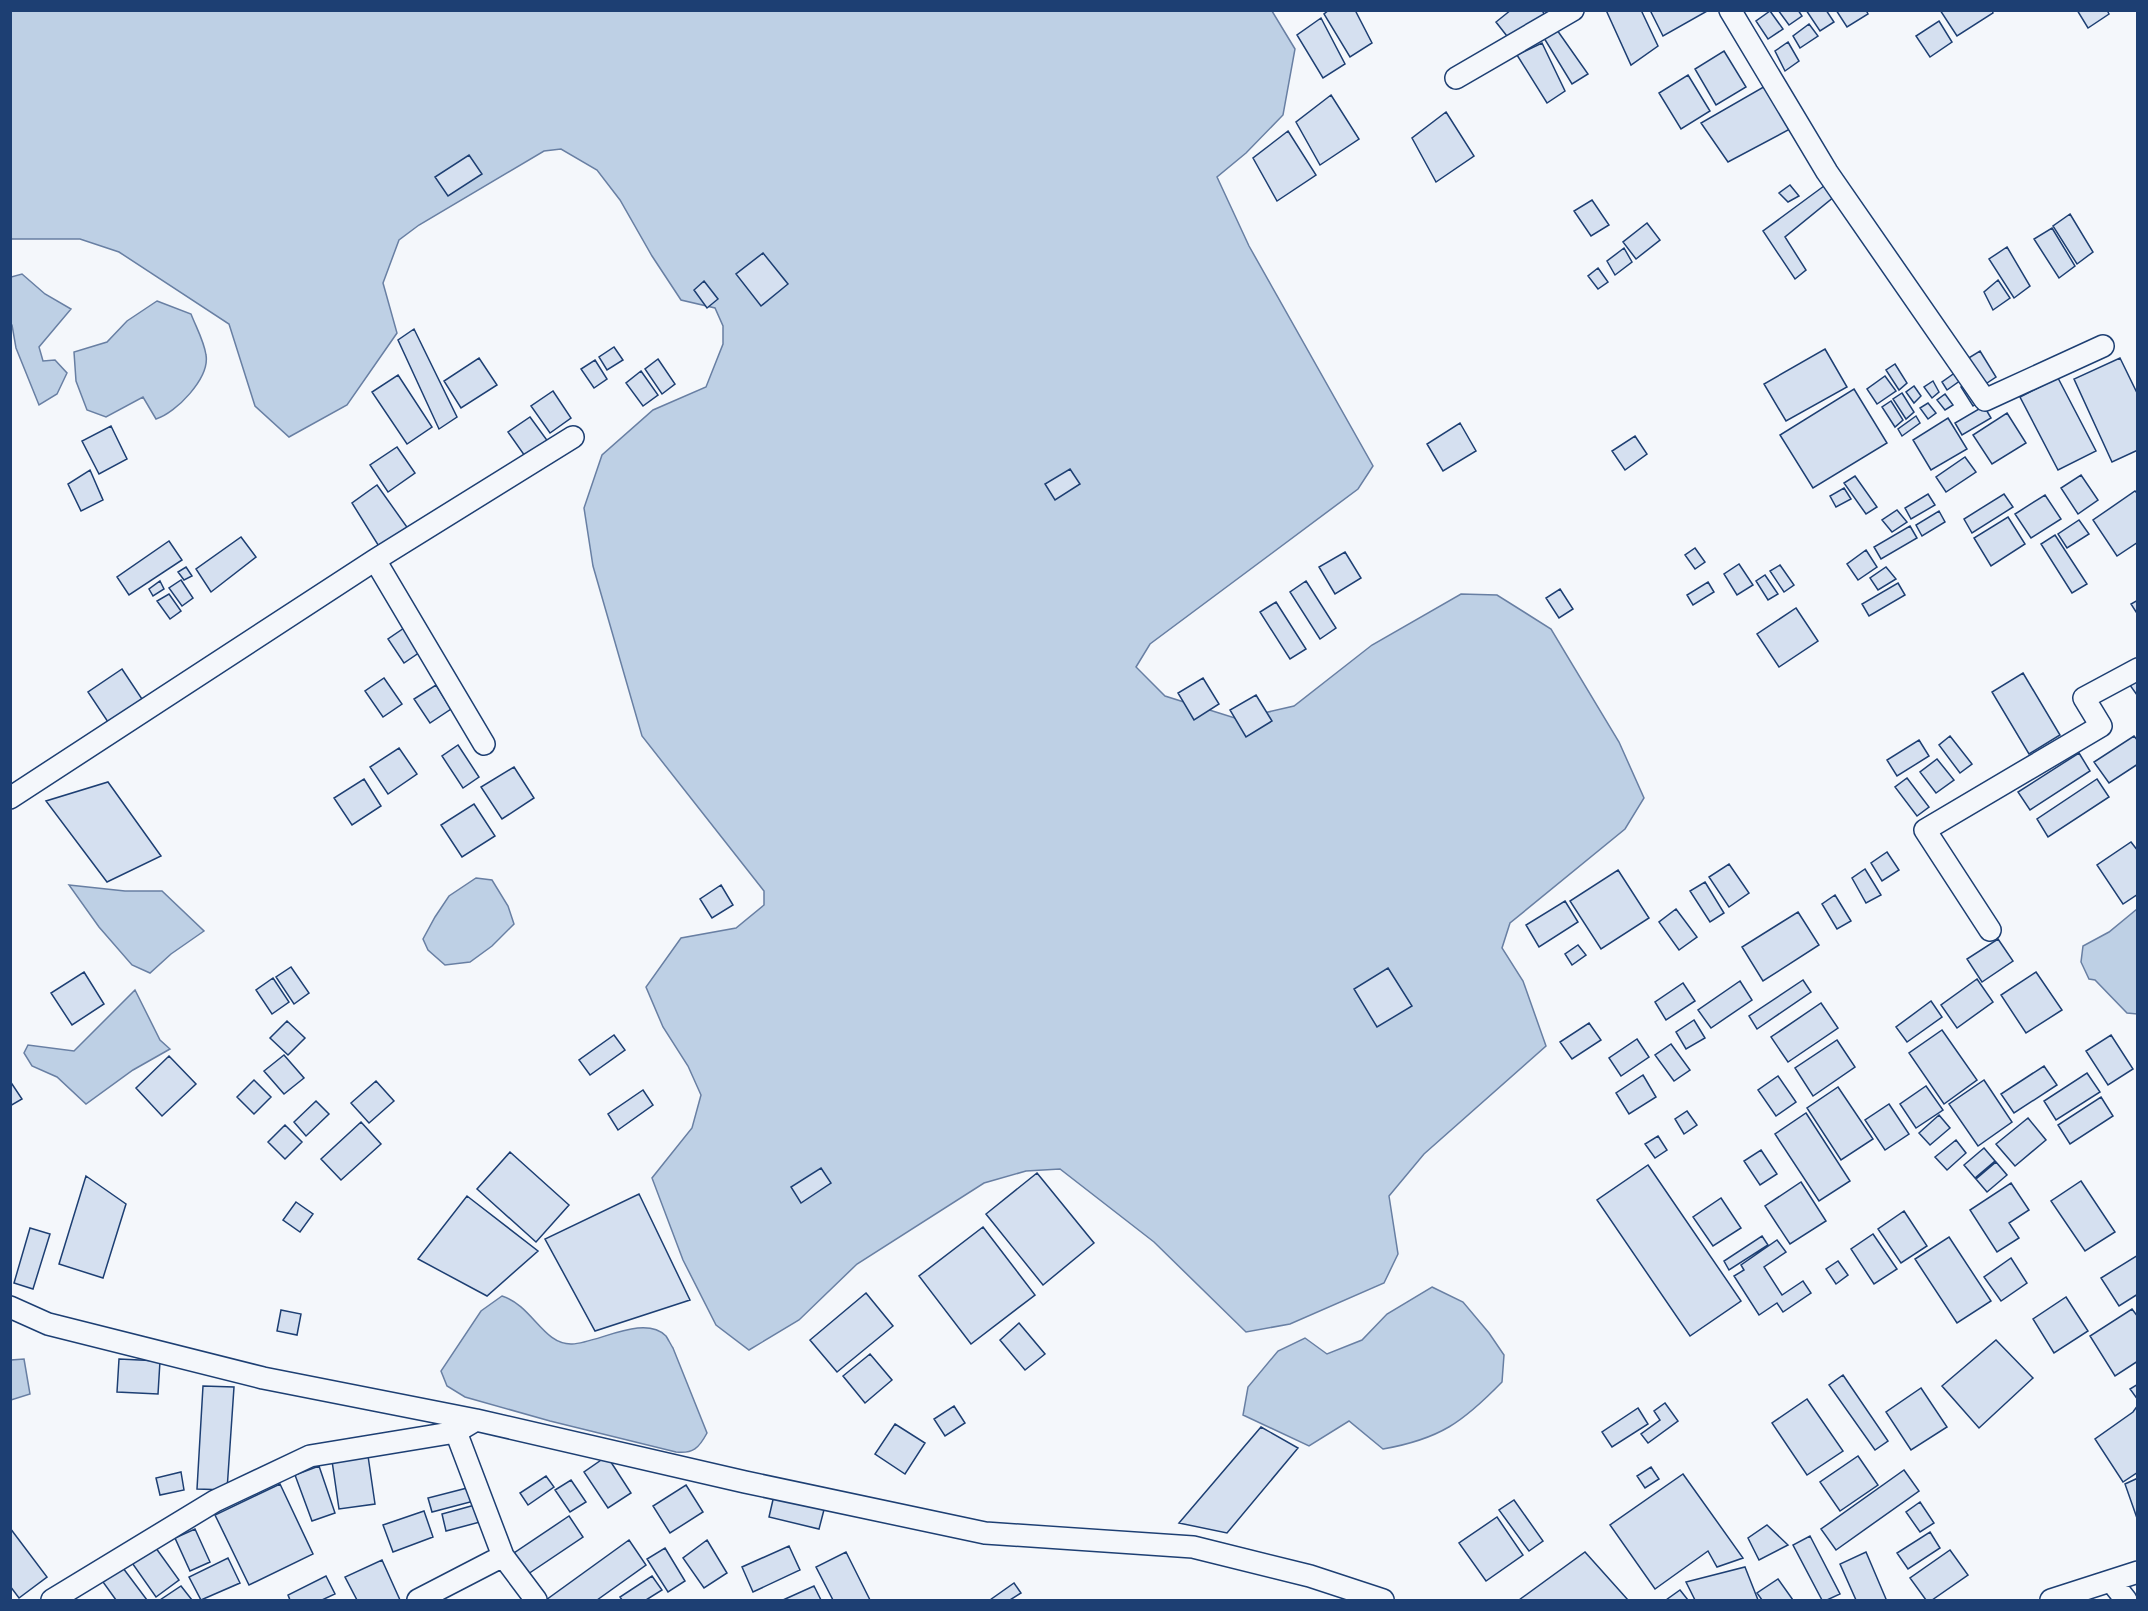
<svg xmlns="http://www.w3.org/2000/svg" width="2148" height="1611" viewBox="0 0 2148 1611" font-family="Manrope,sans-serif">
	<style>
		.water { fill: #bed0e5; stroke: #687fa3; stroke-width: 1.5 }
		.building { fill: #d5e0f0; stroke: #1d3f73; stroke-width: 1.5 }
		.lines { fill: none; stroke-linecap: round; stroke-linejoin: round }
		.street-casing { stroke: #1d3f73; stroke-width: 24 }
		.street { stroke: #f4f7fb; stroke-width: 21 }
	</style>
	<rect width="100%" height="100%" fill="#f4f7fb"/>
	<!-- water -->
	<path class="water" d="M11,11H1272L1295,49L1283,115L1246,153L1217,177L1249,246L1373,466L1358,489L1150,644L1136,667L1165,696L1238,719L1294,706L1372,645L1461,594L1497,595L1551,629L1619,742L1644,798L1625,829L1510,923L1502,948L1523,981L1546,1046L1424,1154L1389,1196L1398,1254L1384,1283L1290,1324L1246,1332L1154,1242L1060,1169L1026,1171L984,1183L857,1264L799,1320L749,1350L716,1325L683,1260L652,1178L692,1128L701,1095L688,1066L663,1027L646,987L681,938L736,928L764,905V891L642,736L593,566L584,508L602,455L653,410L706,387L723,344V326L715,308L681,300L652,256L620,200L597,170L561,149L544,151L419,225L399,240L383,283L397,333L347,405L289,437L255,406L229,324L119,252L80,239H11Z
		M22,274L45,294L71,309L39,347L43,361L55,360L67,373L57,394L39,405L16,348L12,325L11,324V277Z
		M157,301L191,314C196,327 204,341 206,355C210,378 176,413 156,419L143,397L106,417L87,410L76,381L74,352L107,342L127,321Z
		M476,878L492,880L508,906L514,924L492,946L470,962L445,965L428,950L423,939L435,917L449,896Z
		M69,885L125,891H162L204,931L171,954L150,973L132,965L99,927Z
		M2137,909V1014L2127,1013L2095,980L2089,979L2081,962L2083,946L2109,932Z
		M135,990L160,1040L170,1049L133,1070L86,1104L57,1077L32,1066L24,1053L28,1045L74,1051Z
		M1432,1287L1463,1302L1489,1333L1504,1355L1502,1382C1463,1422 1440,1439 1383,1449L1349,1421L1309,1446L1243,1415L1248,1387L1278,1351L1305,1338L1327,1354L1362,1340L1387,1314Z
		M502,1296C533,1306 543,1345 572,1344C598,1343 644,1314 666,1336C668,1339 671,1345 673,1348L707,1433C699,1448 693,1454 676,1452L550,1421L465,1397L447,1386L441,1371L481,1311Z
		M24,1359L30,1394L11,1400V1360Z"/>
	<!-- building -->
	<path class="building" d="M1329,10H1355L1372,43L1350,57L1324,14Z
		M1511,10H1542L1544,14L1510,40L1496,22Z
		M1606,10H1641L1658,46L1631,65Z
		M1650,10H1709L1663,36Z
		M1778,10H1798L1802,16L1789,25Z
		M1806,10H1826L1834,22L1820,31Z
		M1836,10H1866L1868,14L1847,27Z
		M1940,10H1992L1993,13L1957,36Z
		M2077,10H2107L2109,14L2088,28Z
		M1770,11L1783,29L1768,39L1756,21Z
		M1321,18L1345,64L1323,78L1297,35Z
		M1939,21L1952,42L1930,57L1916,36Z
		M1809,24L1818,36L1800,48L1793,36Z
		M1557,30L1588,74L1572,84L1544,38Z
		M1788,42L1799,61L1785,71L1775,51Z
		M1542,43L1565,91L1547,103L1517,55Z
		M1724,51L1746,87L1716,105L1695,69Z
		M1688,75L1710,111L1681,129L1659,93Z
		M1767,85L1790,129L1728,162L1701,123Z
		M1331,95L1359,139L1320,165L1296,122Z
		M1446,112L1474,156L1436,182L1412,138Z
		M1288,131L1316,175L1277,201L1253,158Z
		M469,155L482,174L448,196L435,177Z
		M1828,183L1835,196L1785,237L1806,270L1795,279L1763,231Z
		M1790,185L1799,196L1788,202L1779,193Z
		M1592,200L1609,225L1591,236L1574,211Z
		M2070,214L2093,252L2077,264L2053,226Z
		M1647,223L1660,240L1636,259L1623,242Z
		M2052,228L2075,266L2059,278L2034,239Z
		M2007,247L2030,286L2014,298L1989,259Z
		M1624,248L1632,262L1615,275L1607,261Z
		M763,253L788,284L761,306L736,274Z
		M1598,268L1608,282L1598,289L1588,276Z
		M1998,280L2010,298L1993,310L1984,292Z
		M704,281L718,299L707,308L694,290Z
		M414,329L457,417L439,429L398,340Z
		M614,347L623,360L607,370L599,357Z
		M1825,349L1847,387L1786,421L1764,384Z
		M1980,351L1996,377L1984,385L1967,359Z
		M479,358L497,385L461,408L444,381Z
		M2120,358L2138,395V450L2112,462L2074,379Z
		M658,359L675,384L662,394L645,369Z
		M595,360L607,379L594,388L581,369Z
		M1895,364L1907,383L1899,390L1886,370Z
		M641,371L658,395L643,406L626,383Z
		M1956,372L1961,380L1947,390L1942,382Z
		M398,375L432,427L407,444L372,392Z
		M1885,376L1896,391L1877,404L1867,389Z
		M2058,378L2096,451L2058,470L2020,397Z
		M1973,379L1985,398L1973,406L1961,387Z
		M1933,381L1939,392L1932,398L1924,387Z
		M1914,386L1921,396L1914,403L1906,392Z
		M1854,389L1887,443L1813,488L1780,435Z
		M553,391L571,418L550,433L531,406Z
		M1902,393L1914,412L1906,419L1893,399Z
		M1945,394L1953,405L1945,410L1937,400Z
		M1891,401L1903,420L1895,427L1882,407Z
		M1928,403L1936,413L1928,419L1920,408Z
		M1984,406L1991,418L1962,435L1955,423Z
		M2007,413L2026,443L1992,464L1973,435Z
		M1916,416L1920,423L1902,436L1898,429Z
		M530,417L549,443L527,459L508,432Z
		M1948,418L1967,449L1931,470L1913,440Z
		M1460,423L1476,451L1443,471L1427,444Z
		M111,426L127,459L99,474L82,441Z
		M1635,436L1647,454L1625,470L1612,451Z
		M397,447L415,473L388,492L370,465Z
		M1965,457L1976,472L1946,492L1936,477Z
		M1070,469L1080,484L1055,500L1045,484Z
		M90,470L103,500L81,511L68,484Z
		M2081,475L2098,500L2078,514L2061,488Z
		M1855,476L1877,507L1866,514L1844,483Z
		M377,485L409,530L380,548L352,503Z
		M1844,488L1851,499L1836,507L1830,496Z
		M2135,491L2138,494V542L2117,556L2093,520Z
		M1928,494L1935,505L1911,519L1905,508Z
		M2004,494L2013,507L1972,533L1964,519Z
		M2045,495L2061,519L2031,538L2015,514Z
		M1897,510L1907,522L1892,532L1882,520Z
		M1939,511L1945,522L1922,536L1916,525Z
		M2008,517L2025,544L1991,566L1974,538Z
		M2079,520L2089,534L2067,548L2058,534Z
		M1910,526L1917,538L1881,559L1874,547Z
		M2055,535L2087,584L2072,593L2041,544Z
		M241,537L256,557L211,592L196,569Z
		M169,541L182,560L129,595L117,577Z
		M1695,548L1705,562L1695,569L1685,555Z
		M1866,550L1877,567L1858,580L1847,564Z
		M1345,552L1361,578L1335,594L1319,567Z
		M1739,564L1753,585L1737,595L1724,574Z
		M1780,565L1794,585L1784,592L1770,571Z
		M186,567L192,576L184,580L178,572Z
		M1886,567L1896,579L1878,590L1870,578Z
		M1765,575L1778,594L1768,600L1756,581Z
		M181,580L193,598L182,606L169,588Z
		M160,581L164,589L153,596L149,589Z
		M1306,581L1336,628L1320,639L1290,592Z
		M1708,582L1714,592L1693,605L1687,595Z
		M1898,583L1905,595L1869,616L1862,604Z
		M1560,589L1573,609L1559,618L1546,598Z
		M169,594L181,611L170,619L157,601Z
		M2138,600V615L2131,604Z
		M1276,602L1306,649L1290,659L1260,612Z
		M1796,608L1818,641L1779,667L1757,634Z
		M407,626L423,650L404,663L388,639Z
		M122,669L144,702L110,725L88,692Z
		M2023,673L2060,735L2029,754L1992,692Z
		M2138,673V695H2137L2127,681Z
		M384,678L402,704L383,717L365,691Z
		M1203,678L1219,704L1194,720L1178,693Z
		M436,685L451,709L430,723L414,699Z
		M1256,695L1272,721L1246,737L1230,710Z
		M1950,736L1972,764L1960,773L1939,745Z
		M2134,736L2138,741V764L2109,783L2094,762Z
		M1919,740L1929,756L1897,776L1887,760Z
		M458,745L479,777L463,788L442,756Z
		M399,748L417,774L388,794L370,767Z
		M2079,753L2090,771L2030,810L2018,792Z
		M1937,759L1954,780L1936,793L1920,772Z
		M514,767L534,798L502,819L481,787Z
		M1907,778L1929,807L1917,816L1895,787Z
		M364,779L381,806L352,825L334,798Z
		M2097,779L2109,797L2048,837L2037,819Z
		M108,782L161,856L107,882L46,801Z
		M474,804L495,836L462,857L441,825Z
		M2131,842L2138,851V894L2123,904L2097,865Z
		M1887,852L1899,870L1882,881L1871,863Z
		M1729,864L1749,893L1729,907L1709,877Z
		M1865,869L1881,895L1866,903L1852,878Z
		M1618,870L1649,918L1601,949L1570,901Z
		M1705,882L1724,913L1710,922L1690,891Z
		M721,885L733,905L712,918L700,899Z
		M1835,895L1851,921L1837,929L1822,904Z
		M1565,901L1578,922L1539,947L1526,925Z
		M1676,909L1697,937L1679,950L1659,922Z
		M1798,912L1819,945L1763,981L1742,947Z
		M1998,939L2013,961L1982,982L1967,959Z
		M1578,945L1586,955L1572,965L1565,954Z
		M291,967L309,993L294,1004L276,977Z
		M1388,968L1412,1006L1377,1027L1354,989Z
		M84,972L104,1004L72,1025L51,993Z
		M2036,972L2062,1010L2026,1033L2001,995Z
		M273,978L289,1002L272,1014L256,990Z
		M1977,979L1993,1002L1957,1028L1941,1005Z
		M1803,980L1811,992L1757,1029L1749,1016Z
		M1740,981L1752,1000L1711,1028L1698,1010Z
		M1683,983L1695,1001L1666,1020L1655,1002Z
		M1931,1001L1942,1017L1907,1042L1896,1027Z
		M1821,1003L1838,1028L1788,1062L1771,1037Z
		M1694,1020L1705,1038L1686,1049L1676,1032Z
		M287,1021L305,1038L288,1055L270,1038Z
		M1589,1023L1601,1040L1572,1059L1560,1042Z
		M1942,1030L1977,1080L1944,1104L1909,1053Z
		M614,1035L625,1050L590,1075L579,1060Z
		M2111,1035L2133,1069L2108,1085L2086,1051Z
		M1637,1039L1649,1057L1621,1076L1609,1058Z
		M1837,1040L1855,1067L1813,1096L1795,1068Z
		M1671,1044L1690,1070L1674,1081L1655,1055Z
		M284,1055L304,1078L284,1094L264,1071Z
		M169,1056L196,1084L162,1116L136,1088Z
		M2044,1066L2057,1085L2014,1113L2001,1094Z
		M2087,1073L2100,1092L2056,1120L2044,1101Z
		M1643,1075L1656,1097L1629,1114L1616,1093Z
		M1778,1076L1796,1102L1776,1116L1758,1090Z
		M254,1080L271,1097L254,1114L237,1097Z
		M1984,1080L2012,1122L1978,1146L1949,1104Z
		M10,1081L22,1099L10,1106Z
		M376,1081L394,1101L369,1123L351,1103Z
		M1926,1086L1943,1110L1916,1128L1900,1104Z
		M1838,1087L1873,1139L1841,1160L1807,1108Z
		M643,1090L653,1105L618,1130L608,1114Z
		M2101,1097L2113,1116L2070,1144L2058,1125Z
		M316,1101L329,1114L306,1136L294,1122Z
		M1889,1104L1909,1134L1885,1150L1865,1120Z
		M1687,1111L1697,1125L1684,1134L1675,1119Z
		M1806,1113L1850,1181L1819,1201L1775,1134Z
		M1939,1115L1950,1128L1930,1145L1919,1133Z
		M2028,1118L2046,1140L2015,1166L1996,1144Z
		M361,1122L381,1144L341,1180L321,1159Z
		M285,1125L302,1142L285,1159L268,1142Z
		M1658,1136L1667,1150L1655,1158L1645,1144Z
		M1956,1140L1966,1153L1947,1170L1935,1157Z
		M1984,1148L1995,1161L1975,1178L1964,1165Z
		M1761,1150L1777,1174L1760,1185L1744,1161Z
		M510,1152L569,1205L536,1242L477,1189Z
		M1996,1162L2007,1175L1987,1192L1976,1179Z
		M1648,1165L1741,1301L1690,1336L1597,1200Z
		M821,1168L831,1183L801,1203L791,1187Z
		M1037,1173L1094,1243L1043,1285L986,1214Z
		M86,1176L126,1204L103,1278L59,1264Z
		M2081,1181L2115,1232L2085,1251L2051,1201Z
		M1801,1182L1826,1221L1790,1244L1765,1206Z
		M2011,1183L2029,1210L2009,1223L2019,1238L1997,1252L1970,1210Z
		M639,1194L690,1300L595,1331L545,1239Z
		M467,1196L538,1251L487,1296L418,1259Z
		M1721,1198L1741,1228L1713,1246L1693,1217Z
		M296,1202L313,1214L300,1232L283,1220Z
		M1904,1211L1927,1246L1901,1263L1878,1229Z
		M983,1227L1035,1295L971,1344L919,1276Z
		M30,1228L50,1234L33,1289L14,1283Z
		M1873,1234L1897,1269L1874,1284L1851,1249Z
		M1762,1236L1768,1245L1729,1270L1724,1261Z
		M1949,1237L1991,1301L1957,1323L1915,1259Z
		M1777,1240L1786,1252L1764,1267L1782,1295L1803,1281L1811,1293L1783,1312L1777,1303L1759,1315L1734,1276L1744,1270L1741,1265Z
		M2138,1255V1294L2119,1306L2101,1278Z
		M2011,1258L2027,1283L2001,1301L1984,1277Z
		M1838,1261L1848,1275L1836,1284L1826,1269Z
		M866,1293L893,1326L837,1372L810,1340Z
		M2066,1297L2088,1331L2054,1353L2033,1319Z
		M2132,1309L2138,1317V1361L2115,1376L2090,1336Z
		M281,1310L301,1314L297,1335L277,1331Z
		M1019,1323L1045,1354L1025,1370L1000,1340Z
		M1996,1340L2033,1378L1979,1428L1942,1386Z
		M870,1354L892,1380L865,1403L843,1376Z
		M119,1359L160,1361L158,1394L117,1392Z
		M1843,1375L1888,1441L1875,1450L1829,1385Z
		M2138,1384V1400L2130,1389Z
		M203,1386L234,1387L227,1490L197,1489Z
		M1921,1388L1947,1427L1911,1450L1886,1412Z
		M1807,1399L1843,1451L1807,1475L1772,1423Z
		M1665,1403L1678,1421L1648,1443L1641,1434L1660,1420L1654,1411Z
		M2138,1405V1472L2123,1482L2095,1439L2133,1412Z
		M954,1406L965,1423L945,1436L934,1419Z
		M1638,1408L1648,1424L1612,1447L1602,1432Z
		M895,1424L925,1443L905,1474L875,1454Z
		M1261,1427L1298,1448L1227,1533L1179,1523Z
		M367,1449L375,1504L339,1509L331,1454Z
		M607,1456L631,1493L608,1508L584,1472Z
		M1858,1456L1878,1485L1840,1511L1820,1482Z
		M319,1466L335,1513L312,1521L295,1475Z
		M1651,1467L1659,1479L1645,1488L1637,1476Z
		M1904,1470L1919,1491L1836,1550L1821,1529Z
		M181,1472L184,1490L160,1495L156,1478Z
		M1683,1474L1743,1558L1717,1567L1708,1551L1655,1589L1610,1525Z
		M546,1476L554,1487L528,1505L520,1493Z
		M2138,1478V1521L2125,1484Z
		M571,1480L586,1502L570,1512L555,1490Z
		M280,1484L313,1554L249,1585L215,1515Z
		M686,1485L703,1512L670,1533L653,1506Z
		M471,1487L474,1501L432,1512L428,1498Z
		M775,1491L826,1502L819,1529L769,1517Z
		M1514,1500L1543,1541L1529,1551L1499,1510Z
		M1920,1502L1934,1523L1920,1532L1906,1512Z
		M475,1505L480,1522L446,1531L442,1514Z
		M424,1511L433,1537L393,1552L383,1525Z
		M569,1516L583,1537L528,1574L514,1553Z
		M1497,1517L1523,1555L1486,1581L1459,1543Z
		M1767,1525L1788,1545L1759,1560L1748,1538Z
		M10,1528L47,1577L19,1598L10,1586Z
		M195,1529L210,1562L190,1571L175,1538Z
		M1930,1532L1940,1548L1908,1569L1897,1553Z
		M1810,1536L1840,1594L1827,1600H1822L1793,1545Z
		M629,1540L646,1565L597,1600H546Z
		M707,1540L727,1573L704,1588L683,1558Z
		M153,1544L179,1580L156,1597L130,1560Z
		M789,1546L800,1570L753,1592L742,1567Z
		M665,1548L685,1581L668,1592L647,1559Z
		M1950,1550L1968,1575L1932,1600H1926L1910,1578Z
		M846,1552L870,1600H833L816,1567Z
		M1585,1552L1628,1600H1519Z
		M1866,1552L1886,1599L1883,1600H1856L1840,1564Z
		M228,1558L240,1583L201,1600L189,1577Z
		M382,1560L400,1600H357L345,1577Z
		M1745,1567L1758,1600H1695L1686,1582Z
		M123,1568L147,1600H116L103,1582Z
		M326,1576L335,1594L322,1600H290L288,1595Z
		M652,1576L662,1590L646,1600H622L620,1597Z
		M1778,1579L1793,1600H1762L1757,1593Z
		M1014,1583L1021,1593L1010,1600H990Z
		M181,1586L192,1600H160Z
		M814,1586L821,1600H783Z
		M1680,1590L1688,1600H1666Z"/>
	<g class="lines">
		<!-- street casing -->
		<g class="street-casing">
			<path id="street" d="M1730,10L1827,172L1985,400L2103,346
				M1456,78L1573,10
				M375,560L484,744
				M10,798L375,560L573,437
				M1990,930L1925,830L2101,726L2084,698L2138,669
				M10,1307L48,1324L263,1378L476,1420L745,1482L985,1533L1193,1547L1310,1576L1383,1600
				M456,1432L503,1556L536,1600
				M2111,1581L2126,1600
				M52,1600L215,1501L310,1456L456,1432L476,1420
				M418,1600L503,1556
				M2051,1600L2138,1572"/>
		</g>
		<!-- street -->
		<use href="#street" class="street"/>
	</g>
	<!-- border -->
	<rect width="2148" height="1611" fill="none" stroke="#1d3f73" stroke-width="24"/>
</svg>
